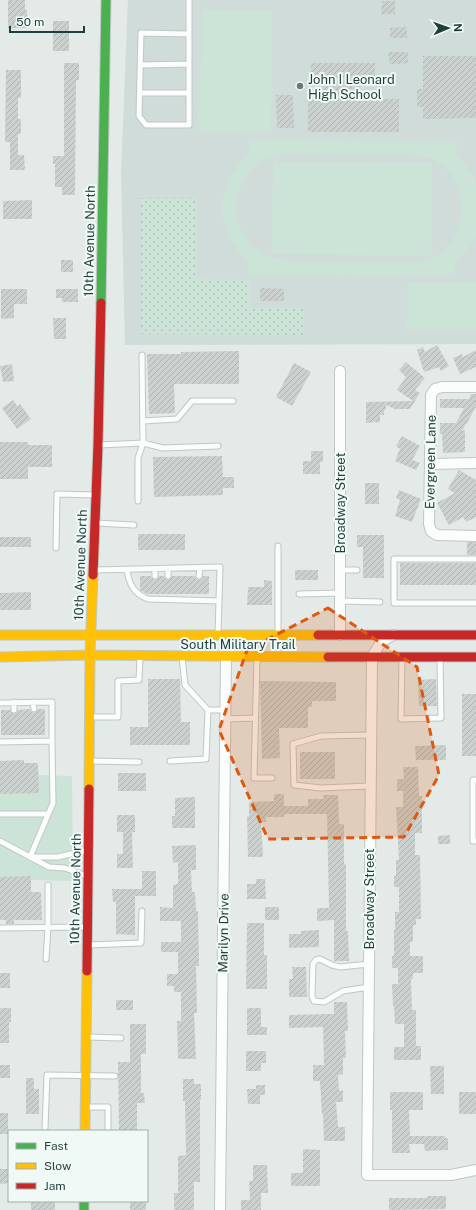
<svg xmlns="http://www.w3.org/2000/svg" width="476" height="1210" viewBox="0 0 476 1210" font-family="'Public Sans',sans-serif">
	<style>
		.built { fill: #d0dcd9 }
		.grass { fill: #cbe4d7; fill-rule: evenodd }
		.park { fill: url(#park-dots) }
		.building { fill: url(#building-hatch) }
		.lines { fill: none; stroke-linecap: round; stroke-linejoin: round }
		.lane-casing { stroke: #c0c7c5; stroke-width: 7 }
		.street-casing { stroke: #c0c7c5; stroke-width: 12 }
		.fast-casing { stroke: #bfc7c5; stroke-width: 11 }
		.slow-casing { stroke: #bfc7c5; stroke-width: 11 }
		.jam-casing { stroke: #bfc7c5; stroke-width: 11 }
		.lane { stroke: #fbfcfc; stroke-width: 5 }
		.street { stroke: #fbfcfc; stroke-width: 10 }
		.fast { stroke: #4caf50; stroke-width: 9 }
		.slow { stroke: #ffc107; stroke-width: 9 }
		.jam { stroke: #c62828; stroke-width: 9 }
		.marked { fill: #de580e; fill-opacity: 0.2; stroke: #de580e; stroke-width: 3; stroke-dasharray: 8 5; stroke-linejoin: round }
		.poi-dot { fill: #647b78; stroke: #f1f9f6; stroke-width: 1.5 }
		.labels { text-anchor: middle; stroke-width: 4; stroke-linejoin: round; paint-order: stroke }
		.poi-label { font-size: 13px; fill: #1f3f3c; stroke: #f1f9f6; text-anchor: start }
		.street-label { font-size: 13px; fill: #1f3f3c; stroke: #f1f9f6 }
	</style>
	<defs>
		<pattern id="park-dots" width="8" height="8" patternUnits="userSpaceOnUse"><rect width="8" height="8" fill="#cbe4d7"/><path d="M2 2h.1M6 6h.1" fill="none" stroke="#aec5b9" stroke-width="1.8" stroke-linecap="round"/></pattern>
		<pattern id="building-hatch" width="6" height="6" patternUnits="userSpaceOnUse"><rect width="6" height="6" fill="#cad1cf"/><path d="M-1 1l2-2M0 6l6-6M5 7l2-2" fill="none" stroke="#adb4b3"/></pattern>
	</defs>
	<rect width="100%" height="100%" fill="#e3eae8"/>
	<!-- built -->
	<path class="built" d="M128,0H476V344L125,345L121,173Z"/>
	<!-- grass -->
	<path class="grass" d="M203,10L272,11L271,133L198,132Z
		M249,140L457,141L456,155L469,169L476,182V235L468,249L455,262V276L248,275V261C214,230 214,184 249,154ZM282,154L415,155C476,161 476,247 423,262L289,261C222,254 217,169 282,154Z
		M273,161L432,163V256L272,254Z
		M408,282H476V329H407Z
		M0,774L72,776L73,881L0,879Z"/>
	<!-- park -->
	<path class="park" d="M141,198H196V279L249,280V308H304V335L141,334Z"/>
	<!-- building -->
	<path class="building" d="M8,0H25V10H27V28H8Z
		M382,1H395V14H381Z
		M53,21H69V51H53Z
		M407,27V38H390V28Z
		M388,52H408V63L390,64Z
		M423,56H476V118L423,119V107H417V89H423Z
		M64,63H79V80H76L75,195H62V187H55V164H53V156H64Z
		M311,63H375V80H360V99H399V132H308V99H322V80H311Z
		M6,70H21V98H18V119H21V134H18V155H24L25,170H10V142H5Z
		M276,95H293L294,128H277Z
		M32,200V219H3V201Z
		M61,260H73V272H61Z
		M260,288L284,289V301H260Z
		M1,289H27V304H14V318L1,319Z
		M56,289H78V302H62V298H56Z
		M53,318H66V339H54Z
		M437,345L449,366L441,371L439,367L424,372L417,350L423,347L425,352Z
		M476,350V367L460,374L453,358L462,354L463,357Z
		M239,351V384H174L175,413L149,414L147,354H181V352Z
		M406,362L425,378L415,390L420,393L410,409H395L386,405V410H384V415H380V422L366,423V402L413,401L397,390L406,377L399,370Z
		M294,363L311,372L292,406L276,397Z
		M12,364L14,381L3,382L0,366Z
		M471,394H476V406L466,425L465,423V426L462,431L465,430V452L443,453L442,434H440V423H456L464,408H440V399H469Z
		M13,400L17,406L20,404L31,419L17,429L2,408Z
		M402,436L420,446L412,460L420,463L416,470L395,461L400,449L396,446Z
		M0,442H28V445H52V467H28V479H0Z
		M311,451H323V462H320V474H303V461H311Z
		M222,456L223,477H234V488H223V495L154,497L153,457Z
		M459,470L476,480V517L466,522L463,517L449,525L437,503L455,493L448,489Z
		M365,483H379V504H365Z
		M399,490L421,499L412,522L395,516L400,500L396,498Z
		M138,534H185V550H138Z
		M357,535H384V578H363V547H357Z
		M0,537H31V547H0Z
		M467,542H476V555H467Z
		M400,563H476V585H400Z
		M295,570H318V580H295Z
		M140,576H151L152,578L155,580L157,579L159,576H164L165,578L168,580L170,579L172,576H195L196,579L199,580L202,579L203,576H209V594H147L140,590Z
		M264,580L272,581V605H247L248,587H264Z
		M31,592V610H0V593Z
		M148,679H180L181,722H190V745H130V727H148Z
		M436,679L437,706H419L418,680Z
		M260,681L336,682V701H312V707H308V728H279L280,758L262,759Z
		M462,694H476V756H462Z
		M30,709L31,712L34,713L38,709H45V735H1V710H10L12,713L14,714L17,712L18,710Z
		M446,745V760H416L415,746Z
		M300,752H335V779H300Z
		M24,760V763H38L39,793L0,794V761Z
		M403,767H418L419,796H422V833H415V855H420L421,919H416V925H413V942H410V956H423V973H413V979H411L412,1010H416V1046H421V1060H394V1047H404V1024H395L394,1006H393L392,984H398V968H392V956H394V930H395V912H399V887H394V876H396V860H399L396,807H403V791H397V779H404Z
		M118,773H146V791H118Z
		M274,794H284V806H308V799H324L323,795H338L339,824H344V864H346V931H348L349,961H334V920L317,921V908H329L327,814H284V817H266V822H261L263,857H248L247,816H249V802L274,801Z
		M195,797V828H172V816H175V798Z
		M117,815H135V832H132L133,868H117V854H123V832H117Z
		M450,835V844H438V836Z
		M196,845V870H191L192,892H195L196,911H198L199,966H196L197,1013H194L196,1059H178L177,1021H181V992H174V986H167V974H178V952H161V942H181V921H160V907L173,908V885L178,884V862L173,863L172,846Z
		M142,871H156V896H135V935L116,934V902H113L112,889H142Z
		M31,876V892H41L42,920H14V924H6V920H0V877Z
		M256,879H265L266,899H247V884H256Z
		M265,907H279V920H265Z
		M247,923H264V955H267V989H246Z
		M319,930V947L289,948V934H301V931Z
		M292,967H306L307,997H289V979H293Z
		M0,973H10V988H0Z
		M116,1000H133V1010H116Z
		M334,1002H347L348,1031H345L346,1058H343V1074L338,1075L339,1091L343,1090V1102H336L338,1127H345V1141H324L323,1114H322L320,1081H313V1065H324L323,1027L289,1028V1015L332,1014H334Z
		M0,1008H11V1022H9V1043H0Z
		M247,1008H261V1027H267V1035H247Z
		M130,1024H146V1054H141V1093H144L145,1103H137V1131H119L118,1062H130Z
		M246,1051H266V1063H261V1071H246Z
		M0,1065H10V1078H0Z
		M430,1066H444V1094H431Z
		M26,1078H34V1089H39V1114H26Z
		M183,1079H194V1084H201V1100H200V1182H194V1210H174V1193H178V1156L186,1155L185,1101H183Z
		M256,1085H265V1095H260V1104H248L247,1089H256Z
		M390,1092H423V1110H409L410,1136H445V1138H448V1150L425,1151L424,1144H409L410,1153H392V1110H390Z
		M459,1092H476V1114H459Z
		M0,1113H8V1134H0Z
		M303,1149L320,1150V1186H291V1173H303Z
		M253,1165H267L268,1193H261V1210H241V1200H250L249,1181H253Z
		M0,1169H9V1183L0,1184Z
		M427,1196H446V1209L389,1210V1198H428Z
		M31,1201H55V1210H31Z
		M130,1201L146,1202V1210H130Z"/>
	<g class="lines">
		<!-- lane casing -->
		<g class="lane-casing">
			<path id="lane" d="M189,34L141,33L139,116L146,125H189V0
				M140,65L189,64
				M140,93H189
				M143,421L177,419L192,401H233
				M99,445L143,443L142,355
				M138,501V458L143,443L163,448L218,446
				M96,523L134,525
				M56,548L57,494L95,495
				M476,559H394V603H476
				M95,570L220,567L218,634
				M127,570C129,584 134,594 148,599L219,601
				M340,570H357
				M155,576V569
				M168,576V569
				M199,576L200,568
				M299,594L340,593
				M340,601L380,602
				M278,634V546
				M182,657L185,685L208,710H225
				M257,658L254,778H272
				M402,658L401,719L441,718L440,658
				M33,702L34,709
				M0,703L52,702V741
				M14,710V702
				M90,717H118V681L139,680L140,657
				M225,719L255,718
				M0,742L52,741L53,803L30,857L0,841
				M91,761L139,762
				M170,761L206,759L208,710
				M476,780H473V841H476
				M370,786L321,788L294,785L293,744L321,736L371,735
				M0,814H48
				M86,876L65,868L49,867L30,857H58L88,850
				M0,928L87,927
				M88,945L141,943L142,911
				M46,959L48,927V885
				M369,987L343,991L324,1002L314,1001L312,996L313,964L316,960L320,959L332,965L340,967L369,964
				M87,1037L121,1038
				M87,1107H108V1131
				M45,1128L47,1075L115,1076"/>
		</g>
		<!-- street casing -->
		<g class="street-casing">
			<path id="street" d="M340,371V635
				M476,387H442L435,389L431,395L429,524L431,531L437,535L476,536
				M430,464L476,463
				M393,635L381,642L372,657L367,1175H451L476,1170
				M220,1210L226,657"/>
		</g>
		<!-- fast casing -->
		<g class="fast-casing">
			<path id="fast" d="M101,303L106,0
				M84,1201V1210"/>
		</g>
		<!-- slow casing -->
		<g class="slow-casing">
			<path id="slow" d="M0,635H318
				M0,657L90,655L328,657
				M89,789L90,655L93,575
				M85,1131L87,971"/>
		</g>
		<!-- jam casing -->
		<g class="jam-casing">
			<path id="jam" d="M93,575L98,445L101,303
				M318,635H476
				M328,657H476
				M87,971L89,789"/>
		</g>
		<!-- lane -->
		<use href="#lane" class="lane"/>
		<!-- street -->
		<use href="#street" class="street"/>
		<!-- fast -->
		<use href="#fast" class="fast"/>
		<!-- slow -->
		<use href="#slow" class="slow"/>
		<!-- jam -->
		<use href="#jam" class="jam"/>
	</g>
	<!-- marked area -->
	<path class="marked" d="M328,608L417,667L439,775L404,837L268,839L219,730L247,650Z"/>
	<!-- markers -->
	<circle class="poi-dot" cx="300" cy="86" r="4"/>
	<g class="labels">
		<!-- poi labels -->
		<g class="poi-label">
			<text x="308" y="84">John I Leonard<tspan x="308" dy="15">High School</tspan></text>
		</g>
		<!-- street labels -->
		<g class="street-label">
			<text transform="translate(89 241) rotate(-89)" y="5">10th Avenue North</text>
			<text transform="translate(430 462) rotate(-89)" y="5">Evergreen Lane</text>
			<text transform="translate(340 503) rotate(-90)" y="5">Broadway Street</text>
			<text transform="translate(80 565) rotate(-88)" y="5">10th Avenue North</text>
			<text x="238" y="649">South Military Trail</text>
			<text transform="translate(75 889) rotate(-89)" y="5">10th Avenue North</text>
			<text transform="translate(369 899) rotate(-90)" y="5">Broadway Street</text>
			<text transform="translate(223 933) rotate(-89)" y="5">Marilyn Drive</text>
		</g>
	</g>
	<!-- legend -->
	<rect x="8" y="1130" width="140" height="72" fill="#f1f9f6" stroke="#9dafac"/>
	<rect x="16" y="1143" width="20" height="6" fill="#4caf50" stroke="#9dafac"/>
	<text x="44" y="1150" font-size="12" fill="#1f3f3c">Fast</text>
	<rect x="16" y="1163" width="20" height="6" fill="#ffc107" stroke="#9dafac"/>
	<text x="44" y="1170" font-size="12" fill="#1f3f3c">Slow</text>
	<rect x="16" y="1183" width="20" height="6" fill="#c62828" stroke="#9dafac"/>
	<text x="44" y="1190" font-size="12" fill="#1f3f3c">Jam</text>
	<!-- north arrow -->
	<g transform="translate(448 28) rotate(88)" stroke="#f1f9f6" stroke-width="3" paint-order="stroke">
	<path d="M0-3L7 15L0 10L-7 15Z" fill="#1f3f3c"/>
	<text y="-6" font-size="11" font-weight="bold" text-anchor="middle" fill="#1f3f3c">N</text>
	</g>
	<!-- scale -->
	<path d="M10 26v6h74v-6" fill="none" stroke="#1f3f3c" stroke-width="2"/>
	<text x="16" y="26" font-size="12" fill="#1f3f3c" stroke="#f1f9f6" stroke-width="3" paint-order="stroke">50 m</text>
</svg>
